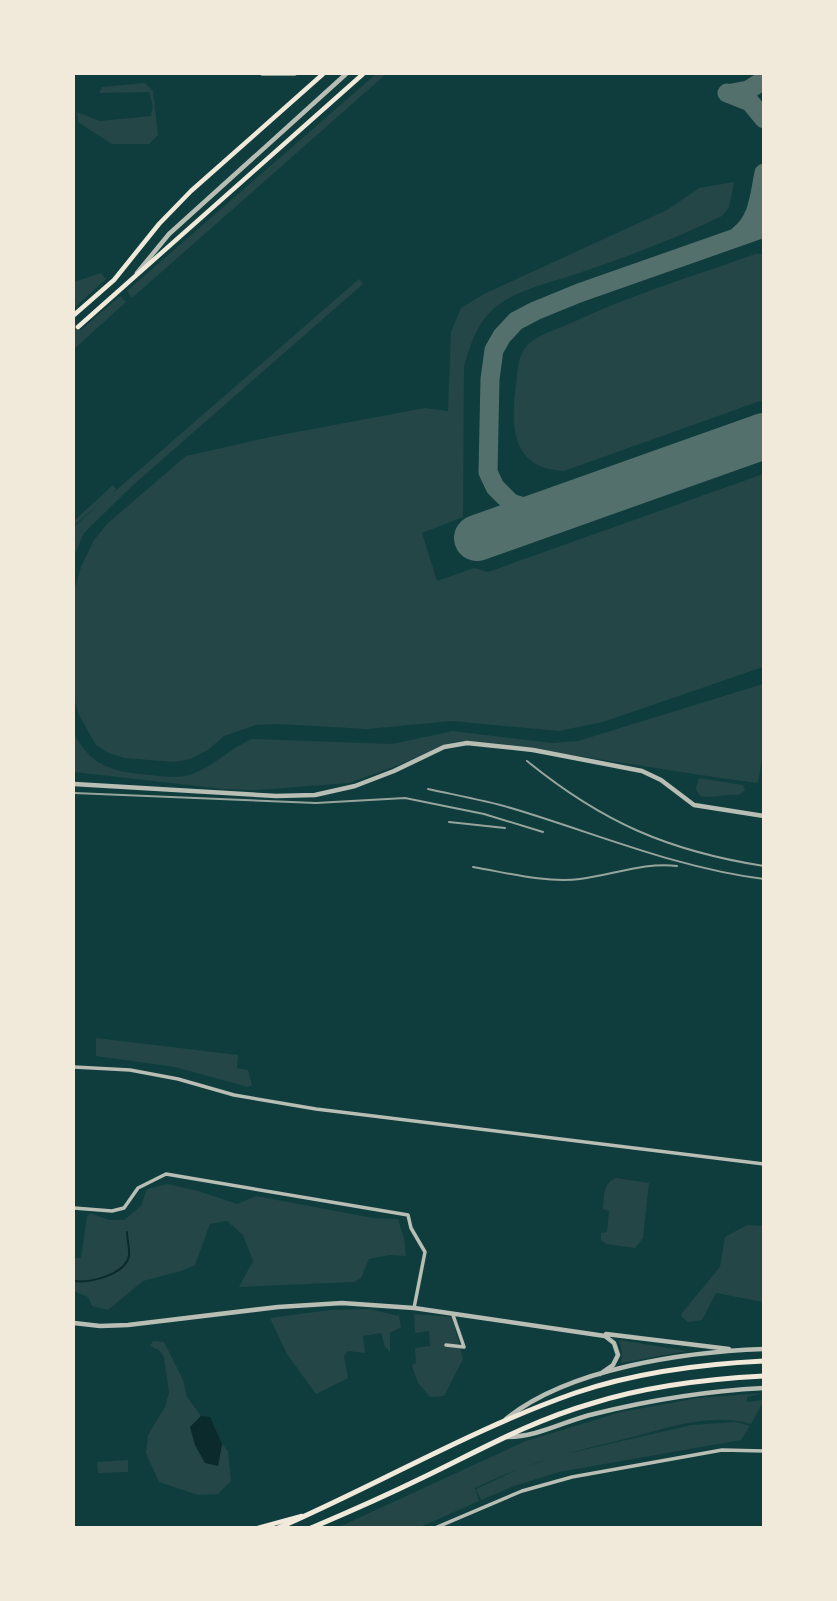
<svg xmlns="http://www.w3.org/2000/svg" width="837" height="1601" viewBox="0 0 837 1601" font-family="'Alegreya Sans',sans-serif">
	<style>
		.green { fill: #244646 }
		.water { fill: #0a2a2b }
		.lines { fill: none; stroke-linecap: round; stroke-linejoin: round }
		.stream { stroke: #0a2a2b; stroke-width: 2 }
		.taxiway { stroke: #53706d; stroke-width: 19 }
		.runway { stroke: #53706d; stroke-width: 46 }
		.minor { stroke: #b8beb3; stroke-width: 3.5 }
		.tertiary { stroke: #b8beb3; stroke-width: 4.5 }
		.secondary { stroke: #f1e9da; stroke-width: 4.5 }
		.primary { stroke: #f1e9da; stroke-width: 5 }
		.rail { stroke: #97a49c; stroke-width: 2 }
	</style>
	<rect width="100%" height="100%" fill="#0f3d3e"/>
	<!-- green -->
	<path class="green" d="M376,74H386L132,298L127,291Z
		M145,83L153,91L158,135L149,144H112L78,122L77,112L100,121L151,116L153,106L149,92L99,93L102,87Z
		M734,182L729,207L722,216C676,238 630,256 582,272C555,282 520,288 497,306C478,320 470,345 464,367L463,517L422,533L437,581L474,568L488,572L763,474V667L603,722L559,731L452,721L367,729L278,724L256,725L224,736L208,750L190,759L174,762L124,758L109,753L96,745L79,715L74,699V590L81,567L94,540L108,523L186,456L275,436L425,408L448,411L451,332L461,308L484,294L667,210L699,188Z
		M755,254H763V400L564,471C510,468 511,426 516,384C518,369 518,351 532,341C543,333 558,329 571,323C630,295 694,276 755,254Z
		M101,273L106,279L74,308V282Z
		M359,279L363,284L132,486L84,533L74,556V527L99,504L74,525V521L113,485L116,489L114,492Z
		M120,296L126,302L74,349V322L81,330Z
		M763,684V753L758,783C659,770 561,751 461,741L449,743L396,766L349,783L257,790L223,789L74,772V734C93,768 114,772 151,775C166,777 181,779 195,773C216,764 231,748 252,739L392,744L453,731L552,743L578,741Z
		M699,778L743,785L745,790L739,795C726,794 712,799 700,796L696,789Z
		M96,1038L238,1055L237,1068L248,1070L252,1085L248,1087L175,1067L96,1056Z
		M616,1178L649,1183L643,1238L635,1248L606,1244L601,1240V1233L607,1232L609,1211L603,1209C604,1196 603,1183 616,1178Z
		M167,1184L198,1191L237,1204L256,1196L373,1218L398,1219L404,1239L406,1256L389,1255L369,1259L361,1278L354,1282L239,1287L253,1261L243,1235L227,1221L210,1224L195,1265L181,1271L143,1281L108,1310L92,1306L88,1297L74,1291V1258H81L87,1217L90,1213L109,1220H124L141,1206L147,1189Z
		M747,1225L763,1226V1302L716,1293L702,1320L688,1322L682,1317V1313L720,1267L725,1237Z
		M369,1309L399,1316L401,1327L390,1333V1352L385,1347L381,1333L363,1336L365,1353L348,1351L344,1356L348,1378L316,1394L287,1354L270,1318L330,1310Z
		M414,1314L452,1317L463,1359L444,1396L430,1397L418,1383L412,1365L416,1363L415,1348L430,1346L429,1331L415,1333Z
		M619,1340L687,1351L621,1363L622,1352Z
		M153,1341L164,1342L183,1380L187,1397L201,1416L190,1427L218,1466L222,1444L228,1451L231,1481L218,1494L198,1495L159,1482L146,1453L148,1435L165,1407L169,1393L164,1357L159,1350L150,1346Z
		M763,1393L747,1397V1402L762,1400L763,1402L751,1424C712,1412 667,1428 629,1438C575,1451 525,1463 475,1488L479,1501L420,1527H339L526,1441L621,1412L698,1398Z
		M736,1422L750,1426L741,1440L559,1472L514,1486L481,1500L476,1489L519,1469L561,1455L692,1425Z
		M128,1460V1472L98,1473L97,1462Z"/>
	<!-- water -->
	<path class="water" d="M201,1416L210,1417L222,1444L218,1466L205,1463L195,1445L190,1427Z"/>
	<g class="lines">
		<!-- stream -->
		<path class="stream" d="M74,1281C90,1283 125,1275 129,1256C130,1249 127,1239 127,1232"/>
		<!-- taxiway -->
		<path class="taxiway" d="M727,93L750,102L764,119
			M732,93L748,90L764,80
			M739,235C759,219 759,196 764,173
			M557,509L537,511L511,503L495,487L488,472L490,379L494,350L502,336L516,321L535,311L579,293L764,228"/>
		<!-- runway -->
		<path class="runway" d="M477,538L764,436"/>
		<!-- minor -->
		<path class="minor" d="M262,74H295
			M74,1067L130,1070L178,1079L234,1095L316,1109L764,1164
			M74,1208L112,1211L124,1208L138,1188L166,1174L408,1215L411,1228L425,1252L414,1308
			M446,1345L464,1347L453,1315
			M435,1528L522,1491L572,1477L722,1450L764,1451"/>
		<!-- tertiary -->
		<path class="tertiary" d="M137,273L169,234L346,74
			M74,784L276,796L315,795L355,786L394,771L444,747L467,743L533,750L642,771L661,780L694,805L764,816
			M74,1323L100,1326L128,1325L278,1307L342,1303L414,1308L605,1336L614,1343L618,1355L613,1365L600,1374
			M606,1334L729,1349
			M506,1419C569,1368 684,1352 764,1349
			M507,1437C538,1437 564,1421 594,1414C650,1400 706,1391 764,1388"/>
		<!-- secondary -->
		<path class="secondary" d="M74,315L114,280L159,224L191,191L323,74
			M78,327L363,74
			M258,1528L302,1516"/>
		<!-- primary -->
		<path class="primary" d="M278,1528C377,1485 472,1429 575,1393C634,1373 700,1364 764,1361
			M311,1528C349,1512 387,1495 424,1477C478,1451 531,1421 590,1404C646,1386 705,1379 764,1376"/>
		<!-- rail -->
		<path class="rail" d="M527,761C602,822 668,851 764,866
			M428,789C455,795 484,800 511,808C595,833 676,868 764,879
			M74,793L316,803L405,798L484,814L543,832
			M449,822L505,828
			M473,867C508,873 545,883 580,879C613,875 644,862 677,866"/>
	</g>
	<!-- border -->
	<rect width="837" height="1601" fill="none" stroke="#f1e9da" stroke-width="150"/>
</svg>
